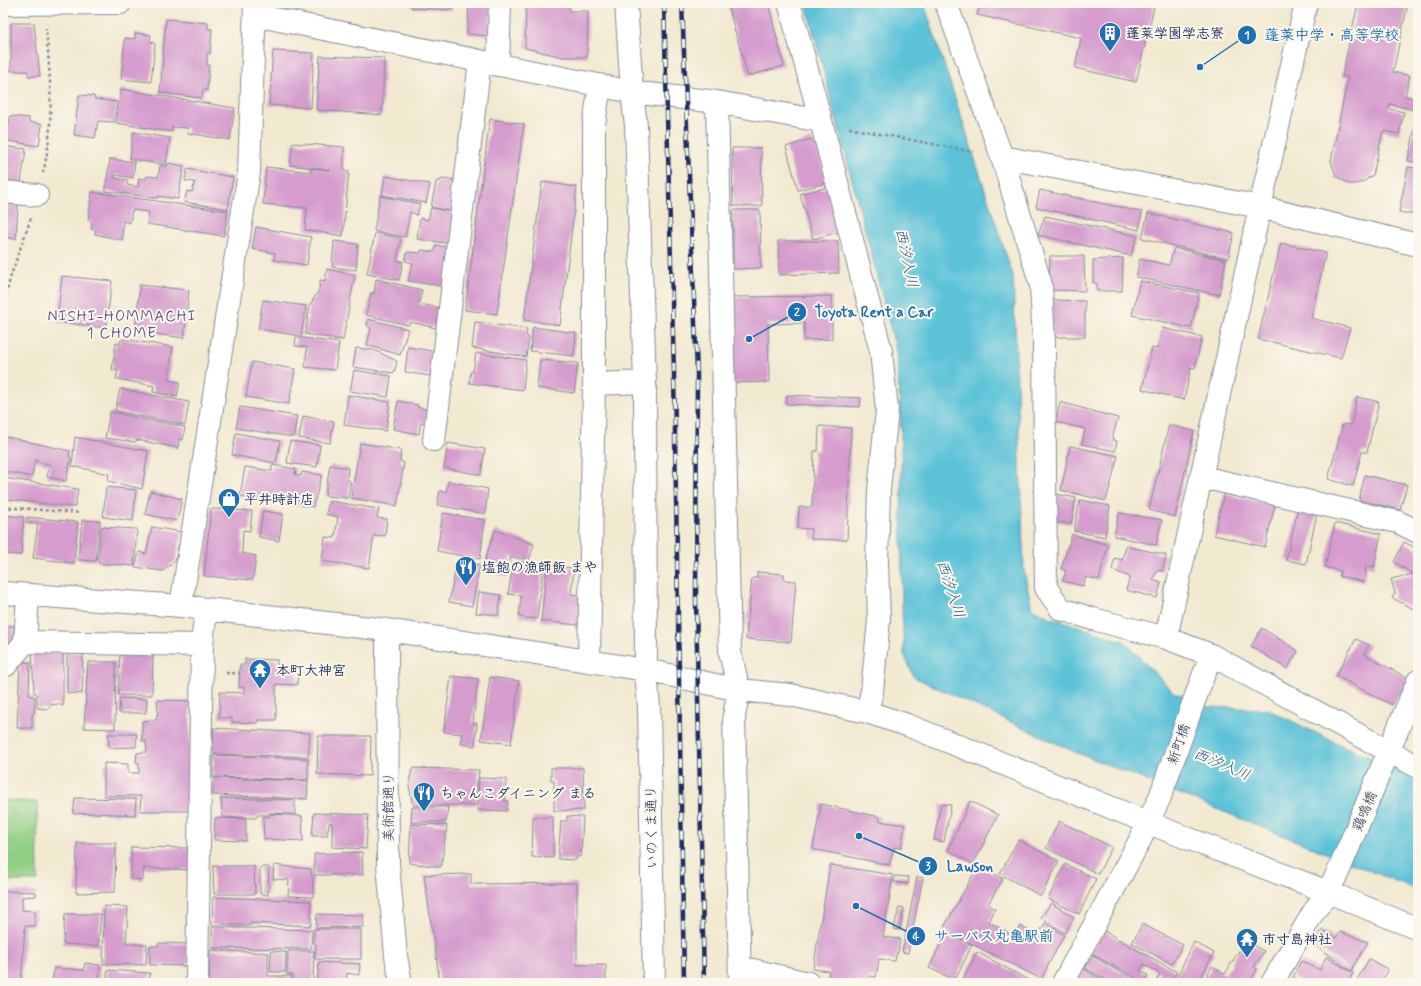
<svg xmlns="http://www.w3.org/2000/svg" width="1421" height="986" viewBox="0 0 1421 986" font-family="Mynerve,'Klee One',sans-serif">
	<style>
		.green { fill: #91cf84; stroke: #567f71 }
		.water { fill: #5bc2d8; stroke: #3b789b }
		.building { fill: #d59ccd }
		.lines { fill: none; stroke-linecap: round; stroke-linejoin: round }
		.minor-casing { stroke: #868c97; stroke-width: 24 }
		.path { stroke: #868c97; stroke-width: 2.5; stroke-dasharray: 3 3; stroke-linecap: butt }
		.minor { stroke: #fff; stroke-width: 22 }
		.rail-casing { stroke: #1b2f5e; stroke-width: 4.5 }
		.rail { stroke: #fbf7ec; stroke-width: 3; stroke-dasharray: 9; stroke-linecap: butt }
		.labels { text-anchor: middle; stroke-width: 4; stroke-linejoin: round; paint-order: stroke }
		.poi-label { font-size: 14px; font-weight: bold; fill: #1b2f5e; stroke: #fbf7ec; text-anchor: start }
		.street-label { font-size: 14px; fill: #1b2f5e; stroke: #fbf7ec }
		.water-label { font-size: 15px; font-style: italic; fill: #2e5b83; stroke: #fbf7ec }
		.neighbourhood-label { font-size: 15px; letter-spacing: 1px; fill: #5c5585; stroke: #fbf7ec }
		.leader { fill: none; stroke: #1f6fb2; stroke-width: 1.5 }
		.callout-dot { fill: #1f6fb2; stroke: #fbf7ec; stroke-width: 1.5 }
		.mark-label { font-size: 12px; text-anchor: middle; font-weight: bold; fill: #fff }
		.callout-label { font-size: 15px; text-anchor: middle; font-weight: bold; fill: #1f6fb2; stroke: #fbf7ec; stroke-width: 4; stroke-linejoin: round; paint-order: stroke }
	</style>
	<rect width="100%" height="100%" fill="#fbf7ec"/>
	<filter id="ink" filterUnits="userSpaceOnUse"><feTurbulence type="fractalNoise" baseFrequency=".025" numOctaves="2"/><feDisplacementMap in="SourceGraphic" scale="8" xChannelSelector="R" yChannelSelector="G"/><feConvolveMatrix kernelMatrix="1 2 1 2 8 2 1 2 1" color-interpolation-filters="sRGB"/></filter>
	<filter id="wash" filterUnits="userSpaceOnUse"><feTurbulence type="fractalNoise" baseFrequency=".012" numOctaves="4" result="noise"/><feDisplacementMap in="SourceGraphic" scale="16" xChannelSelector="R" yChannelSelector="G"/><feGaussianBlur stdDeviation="0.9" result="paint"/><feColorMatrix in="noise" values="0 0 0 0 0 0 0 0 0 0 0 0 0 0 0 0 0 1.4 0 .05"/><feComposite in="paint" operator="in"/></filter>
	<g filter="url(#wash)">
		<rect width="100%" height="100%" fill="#f1e9d0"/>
		<!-- green -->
		<path class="green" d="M3,800L37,802L38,881H3Z"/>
		<!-- water -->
		<path class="water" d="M806,3H924L1013,276L1024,571L1032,609L1050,617L1125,642L1173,692L1208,707L1267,709L1343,746L1418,778V890L1073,751L914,677L904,654L902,607L901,431L897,353Z"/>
		<g id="blocks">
			<!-- building -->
			<path class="building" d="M412,3H452V10L412,8Z
				M469,3H492L489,36L467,34Z
				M526,3H586V5H569L570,11H588L587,57H563L525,48Z
				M727,3H768L784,66L748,76Z
				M980,3H1155L1136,82L1075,68L1081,38L977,15Z
				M1358,3H1408L1393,72L1410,76L1405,96L1418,99V111L1390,104L1389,109L1404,112L1399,134L1383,131L1373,175L1363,182L1356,184H1349L1336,176L1331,161L1348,77L1342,76Z
				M166,19L208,23V29H212L210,54L207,53V65H209L207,90H203L202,98L160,93Z
				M11,23H34L40,76H28V71H11Z
				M135,33L151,35L150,41L155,44L151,82L121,79L125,38L135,39Z
				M273,51L314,53L311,108L269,105Z
				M320,56L384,58L382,115L316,110Z
				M121,89L235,108L230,140L187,133L188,128L172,127V132L116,123Z
				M79,95L94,96L95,99L117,102L114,122L98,121L95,138L74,135Z
				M10,116L29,118V122L42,124L39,146L3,140V130L8,131Z
				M1417,118H1418V163L1408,161Z
				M490,119L524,124L497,314L465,310Z
				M133,132L170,138L166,165L130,159Z
				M811,139L818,149L827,183L798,190L786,147Z
				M293,143L344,147V171H349L343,236L305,230L307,208L263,204L266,167L311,172V168L330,170L290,165Z
				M3,146L26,149L21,182L3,180Z
				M732,148H761L762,206H733Z
				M110,159L135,162L133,178L115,175L114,178L128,180L127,185L138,187L139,178L146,179L147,176L158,177L160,166L167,167L169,163L184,166L178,199L159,196L157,198L105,191Z
				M1408,167L1418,168V215L1399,212Z
				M187,169L233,177L228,209L184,202L187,191L192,192L195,182L185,181Z
				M385,176L430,184L426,203L382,195Z
				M443,179L460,180L452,244L417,239L420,218L428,220L431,208L449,211L431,207L436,182Z
				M542,182L577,187L560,325L524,320Z
				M828,187L839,232L813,239L800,194Z
				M1040,190L1142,212L1139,230L1036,207Z
				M92,192L228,211L224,236L147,224L149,212L132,210L130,223L123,221L122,240L95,234L96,230L91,229L92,222L88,220Z
				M380,196L420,204L417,215L410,212L405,237L374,231Z
				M3,203L18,205L16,239L3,237Z
				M733,210H760L761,268L733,269Z
				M1148,213L1234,233L1228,259L1142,238Z
				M1045,216L1137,236L1131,256L1038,235Z
				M256,227L311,237L307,265L274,260L275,253L252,249Z
				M375,233L401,238L397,260L403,262L399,280L367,274Z
				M334,241L358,244L356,270L332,267Z
				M778,241H838L839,273L779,275Z
				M1281,243L1326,253L1311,318L1350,328L1341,358L1258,339Z
				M436,245L452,248L447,287L408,281L413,263L405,261L407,252L421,253V250L434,252Z
				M1174,248L1226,260L1219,295L1136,277L1140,259L1169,265Z
				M1050,256H1084L1085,291L1049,290Z
				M1123,258L1122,291H1097V284L1093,282V260Z
				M327,269L355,275L343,340L305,334L310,305L319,290L320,280L325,281Z
				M62,276L112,281L106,328L57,322Z
				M376,279L422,290L419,304L440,308L436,328L410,322L408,325L366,315L371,293L374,294Z
				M1140,281L1199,293L1191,328L1132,315Z
				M140,285L189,290L184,338L135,331Z
				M832,296V339L804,340V323L768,324L769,382L731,383L730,297Z
				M263,300L306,306L301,336L258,329Z
				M1051,300L1085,301V337H1052Z
				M368,319L408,329L400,355L367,345L371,329L367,325Z
				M475,322L527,329L526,336L529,337L526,357L472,348Z
				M533,327L576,333L574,356L530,351Z
				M1162,328L1202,337L1195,368L1191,367L1184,400L1142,389L1152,348L1157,349Z
				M296,337L339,343L335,370L305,367L307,347L295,346Z
				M121,339L173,347L168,380L180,382L177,397L153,392L154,386L116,379L118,370H112L116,343L120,344Z
				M408,347L438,352L432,362L430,376L405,372Z
				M356,348L374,350L397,361L394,373L353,367Z
				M476,353L526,360L523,390L469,383L471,371L473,372Z
				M540,360L578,363L574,393L537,388Z
				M252,362L295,369L289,404L246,397Z
				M354,370L391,376L388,397L350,391Z
				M120,389L189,402L185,425L115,411Z
				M348,395L390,402L386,431L344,425Z
				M787,395L861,398L860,407L786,404Z
				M1357,397L1379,402L1367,452H1362L1353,486L1328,479L1343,424L1351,425Z
				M398,401L418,405L417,407L428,410L426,423L421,422L419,434L393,429Z
				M1060,402L1118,418L1112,439L1117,441L1115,451L1082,444L1085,429L1056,422Z
				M240,407L297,416L293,437L236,428Z
				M110,412L185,427L183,440L179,439L178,448L137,440L135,442L105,438Z
				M303,416L334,422L330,443L299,438Z
				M1169,425L1194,431L1175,517L1149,510Z
				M819,426L851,428L847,540L811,539V529L798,528L799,507H812L814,451H818Z
				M236,433L280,441L276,463L232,455Z
				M3,436L70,451L69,457L71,459L66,481L47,477L50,465L35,460L32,477L3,471Z
				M75,437L148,451L142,489L108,481L109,474L72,466Z
				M290,441L320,445L317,467L287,463Z
				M360,443L401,450L400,461L404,463L397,506L351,498Z
				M448,443L485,449L481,475L444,468Z
				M1070,446L1118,456L1106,501L1061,490Z
				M272,465L296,469L295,475L301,476L302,472L322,475L313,507L240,496L245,467L272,471Z
				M330,465L348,468L347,479L351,482L348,498L325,496Z
				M1365,475L1407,485L1400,510L1359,500Z
				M3,478L78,489L75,507L3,499Z
				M448,481L488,489L485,514L437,505L440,491L446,492Z
				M106,487L136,490L133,521L103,517Z
				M150,491L182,499L177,521L145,514Z
				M1056,494L1076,498L1071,524L1052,521Z
				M1224,494L1275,505L1265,547L1214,535Z
				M1080,500L1110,506L1105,537L1074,531Z
				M329,501L379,509L377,518L387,519L385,536L374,535L369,568L322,561L325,537L335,538L338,517L326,514Z
				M211,509L252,511L250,531L243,530L242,553L256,556L253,580L204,576Z
				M1298,509L1317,513L1306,564L1286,560Z
				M263,511L283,514L279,541L259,537Z
				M443,513L485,520L480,559L437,551Z
				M1119,513L1162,520L1156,545L1114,536Z
				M3,515L24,517L21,555L3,554Z
				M27,517L78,522L74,563L33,558L38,523H26Z
				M82,520L100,521L96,561L78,560Z
				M1335,523L1381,534L1374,567L1366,566L1364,582L1339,576L1341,571L1325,567Z
				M101,527L137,529L134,566L98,563Z
				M152,527L182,532L175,561L163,571L135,567L139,552L146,554Z
				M495,530L534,544L529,560L511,557L506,577L482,569Z
				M1072,534L1108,545L1099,580L1086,577L1083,586L1063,581L1066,571L1061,569Z
				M1404,542L1418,549V611L1392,598L1395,593L1391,579L1413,574L1394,562Z
				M1126,546L1166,555L1162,571L1157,570L1153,580L1161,583L1157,598L1126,590L1130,577L1112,570L1115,558L1122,560Z
				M457,561L480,565L472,606L449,602Z
				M523,562L543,564L537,619L519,617L521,596L508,594L513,565L523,566Z
				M547,566L574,568L571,594L580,595L578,625L541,621Z
				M757,572L784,574V580L796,581L791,642L746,639L752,578H757Z
				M479,592L501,595L498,615L476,613Z
				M3,626H14L13,647L3,653Z
				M1262,628L1298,651L1287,669L1251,646Z
				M1356,639L1369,645L1364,654L1407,678L1392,705L1336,676Z
				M32,652L63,653V706L58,704L50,705L48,709L37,708V694L34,692Z
				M67,652L83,653L82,694L67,693Z
				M120,654L153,655L152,695H118Z
				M245,659L277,660V666L298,668L297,685L276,684V720H258V723L232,722V718H219L220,692L244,693V687H239L240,665H245Z
				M20,662H30L29,695L35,697L34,713L32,714V728H17Z
				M88,662H116L115,729L84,728Z
				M451,676L478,679L473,723H477L475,746L461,744L462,734L444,732Z
				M490,677L519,681L511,744L481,740Z
				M120,698L147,699L146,713H119Z
				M157,700L190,701V811H140L141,796H104V763L128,764V773H139V763L136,762L137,753L147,752L146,741H142V721L156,720L158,711Z
				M213,728L310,733L308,757L214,754Z
				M108,734H137L136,747L109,748Z
				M318,736H371L370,776L317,774Z
				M214,755L308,759V780L213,777Z
				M413,768L479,770L476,805H414L412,802L409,786L410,777Z
				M551,768H583L584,810L554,811V781H551Z
				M214,778L308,781L307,799L213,795Z
				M479,778L506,779L505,801H508L507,811L478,810Z
				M75,798L136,799L135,815L92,813L73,814Z
				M221,798L295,800V814L270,813L268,815H258L256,818L223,817Z
				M970,801L998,815L973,864L948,850Z
				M821,804L880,817L879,821L905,825L901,848L894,847L889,865L813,849Z
				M941,804L951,805L944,842L934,840Z
				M412,807H448L446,822H411Z
				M314,813L368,815L366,849L332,847V823H329L327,836H312Z
				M271,814L302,816L303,841L264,839L263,817H269Z
				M567,816L583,817L581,856L577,857L576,860L558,859L561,821H567Z
				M533,817H553V858L532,857Z
				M215,818L246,819V841L214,840Z
				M1059,821L1112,847L1098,874L1046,848Z
				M411,824L447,825L441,867L409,863Z
				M1018,840L1059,861L1041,896L1000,874Z
				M77,843H116L115,892L76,893Z
				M131,847L191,848V870L144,868L143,880L131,879Z
				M362,852L363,875H314V854Z
				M979,864L1003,879L988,904L995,909L989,922L1014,936L1020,926L1037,936L1045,923L1064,935L1041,979L943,929Z
				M1065,864L1096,879L1079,914L1048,899Z
				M274,865L311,869V876L313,877V897L288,896L289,880L273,879Z
				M830,865L893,875L883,937L900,939L898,953L897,952L895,961L879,959L876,977L870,976L869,983L827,982L829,971L813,969Z
				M213,866H254L255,894H214Z
				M260,867H269L268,895L260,894Z
				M471,874V884L577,883V965H606V983H440L424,875Z
				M895,876L909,877L908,884L894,882Z
				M917,877L923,878L908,953L902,952Z
				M3,891L36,892V896L22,897V910L35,911V926H25L21,983H13V979L11,981V983H3Z
				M213,897L311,901V926L251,923L250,925H212Z
				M1051,903L1074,917L1065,933L1041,918Z
				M104,906L128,907L126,944H147L146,965L103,964Z
				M899,907L904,908L900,930L894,929Z
				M65,914H101L98,946L63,944Z
				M317,914L363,915V927L316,928Z
				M1142,924L1183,945L1172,964L1132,943Z
				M212,927L312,930L311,949L212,948Z
				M314,929H361V959H315L316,944L314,942Z
				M1322,930L1336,938L1340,932L1368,942L1351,971L1313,944Z
				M1104,931L1177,972L1170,983H1155L1160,974L1144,964L1140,971L1148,975L1144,983L1090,953Z
				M946,933L972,945L955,980L929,968Z
				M1245,941L1264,951L1254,967L1257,969L1250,983H1203L1212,966L1225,974Z
				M1194,942L1214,953L1198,983H1174Z
				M159,943L189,944L188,966L150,965V946H158Z
				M210,950L268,953V976H291V983H209Z
				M271,951L286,952L285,972H270Z
				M288,951H314L313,983H293V975L287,974Z
				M977,952L1034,983H961Z
				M1093,956L1138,983H1111L1085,968Z
				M1326,957L1353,973L1348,983H1305L1293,977L1301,961L1320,970Z
				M1369,959L1388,969L1380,983H1355Z
				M319,962L360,964L359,975L347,973L346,983H317Z
				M85,963L100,965L99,983H52L54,968L84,970Z
				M1084,969L1107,983H1082L1077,980Z
				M108,970L150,973L149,983H106Z"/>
		</g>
	</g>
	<g filter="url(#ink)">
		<use href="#blocks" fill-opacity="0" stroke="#868c97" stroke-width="1"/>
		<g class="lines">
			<!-- minor casing -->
			<g class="minor-casing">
				<path id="minor" d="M626,3L632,92L636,126L645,382L646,670L649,708L654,983
					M789,3L821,121L881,351L887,410L879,490L877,563L879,620L872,691L867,712
					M946,3L1002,157L1041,285L1044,343L1046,588L1061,609L1093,619L1166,638L1211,655L1418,767
					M3,4L120,3
					M255,15L632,92L717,102L821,121
					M498,65L500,3
					M600,85L594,124V384L645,382
					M717,102L730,652L739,690L734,716L740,983
					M1002,157L1260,207L1418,245
					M3,192L37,195
					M434,440L480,61
					M1202,477L1398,522L1418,532
					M3,593L181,606L387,630L646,670L739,690L791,695L867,712L907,725L1179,835L1328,892L1418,929
					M28,595L25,642L202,645
					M181,606L249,172L255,3
					M387,630L388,864L396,956L401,983
					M1166,638L1260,207L1306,3
					M589,661L594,384
					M3,665H6L25,642
					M740,967L808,983
					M197,983L202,645L206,609
					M1063,983L1139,842L1160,797L1194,701L1211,655
					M1272,983L1313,913L1328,892L1339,870L1418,681"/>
			</g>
			<!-- path -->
			<path class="path" d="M849,128L974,152
				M43,173C55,125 50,76 46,28
				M3,307L11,275L31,218
				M3,507L80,513
				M226,673H240"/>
			<!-- minor -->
			<use href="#minor" class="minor"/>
			<!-- rail casing -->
			<g class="rail-casing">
				<path id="rail" d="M664,3L674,373L684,983
					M682,3L697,373L696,600L704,983"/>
			</g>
			<!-- rail -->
			<use href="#rail" class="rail"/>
		</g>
	</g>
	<!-- icons -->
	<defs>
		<g id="building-pin" transform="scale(1.15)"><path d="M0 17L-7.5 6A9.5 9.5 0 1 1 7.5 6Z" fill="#1f6fb2" stroke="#fbf7ec"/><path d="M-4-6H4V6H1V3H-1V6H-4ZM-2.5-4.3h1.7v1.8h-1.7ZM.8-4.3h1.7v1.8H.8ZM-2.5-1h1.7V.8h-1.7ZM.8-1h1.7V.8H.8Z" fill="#fff"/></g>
		<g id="shop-pin" transform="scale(1.15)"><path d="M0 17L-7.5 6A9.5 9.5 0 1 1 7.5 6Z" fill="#1f6fb2" stroke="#fbf7ec"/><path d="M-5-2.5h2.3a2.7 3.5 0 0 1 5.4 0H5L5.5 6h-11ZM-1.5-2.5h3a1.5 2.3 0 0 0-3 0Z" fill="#fff"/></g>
		<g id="restaurant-pin" transform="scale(1.15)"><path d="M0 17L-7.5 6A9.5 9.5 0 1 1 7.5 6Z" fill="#1f6fb2" stroke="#fbf7ec"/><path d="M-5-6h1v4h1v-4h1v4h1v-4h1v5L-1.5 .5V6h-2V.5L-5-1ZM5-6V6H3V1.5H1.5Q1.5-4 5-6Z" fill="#fff"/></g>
		<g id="temple-pin" transform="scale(1.15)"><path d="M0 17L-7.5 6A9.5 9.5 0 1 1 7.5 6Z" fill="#1f6fb2" stroke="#fbf7ec"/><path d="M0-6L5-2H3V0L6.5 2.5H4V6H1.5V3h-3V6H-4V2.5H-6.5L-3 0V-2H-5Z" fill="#fff"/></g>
	</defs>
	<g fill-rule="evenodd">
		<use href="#building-pin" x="1110" y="33"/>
		<use href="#shop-pin" x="229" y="499"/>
		<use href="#restaurant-pin" x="466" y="567"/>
		<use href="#temple-pin" x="260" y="670"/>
		<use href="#restaurant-pin" x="424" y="793"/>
		<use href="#temple-pin" x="1247" y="939"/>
	</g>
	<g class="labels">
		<!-- poi labels -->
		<g class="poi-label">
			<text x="1126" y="38">蓬莱学園学志寮</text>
			<text x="244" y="504">平井時計店</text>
			<text x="482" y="572">塩飽の漁師飯 まや</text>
			<text x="276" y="675">本町大神宮</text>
			<text x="440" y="798">ちゃんこダイニング まる</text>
			<text x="1262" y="944">市寸島神社</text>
		</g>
		<!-- street labels -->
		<g class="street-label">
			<text transform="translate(1178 744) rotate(-71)" y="5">新町橋</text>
			<text transform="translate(388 807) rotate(-90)" y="5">美術館通り</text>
			<text transform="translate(1364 811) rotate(-67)" y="5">鶏鳴橋</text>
			<text transform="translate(651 827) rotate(-91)" y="5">いのくま通り</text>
		</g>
		<!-- water labels -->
		<g class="water-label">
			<text transform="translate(907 258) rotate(78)" y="5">西汐入川</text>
			<text transform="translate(951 589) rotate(72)" y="5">西汐入川</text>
			<text transform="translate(1222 764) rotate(23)" y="5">西汐入川</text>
		</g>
		<!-- neighbourhood labels -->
		<g class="neighbourhood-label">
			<text x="122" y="321">NISHI-HOMMACHI<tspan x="122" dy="17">1 CHOME</tspan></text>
		</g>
	</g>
	<!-- callouts -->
	<path class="leader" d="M1200 67L1247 35M749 339L797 312M859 836L928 866M856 906L916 936"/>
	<g class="callout-dot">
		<circle cx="1200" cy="67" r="4"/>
		<circle cx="749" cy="339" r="4"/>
		<circle cx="859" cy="836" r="4"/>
		<circle cx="856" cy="906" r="4"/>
		<circle cx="1247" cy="35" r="10"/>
		<circle cx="797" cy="312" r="10"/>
		<circle cx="928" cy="866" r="10"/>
		<circle cx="916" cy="936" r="10"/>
	</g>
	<g class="mark-label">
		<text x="1247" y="39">1</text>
		<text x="797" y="316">2</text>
		<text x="928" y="870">3</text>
		<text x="916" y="940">4</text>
	</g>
	<g class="callout-label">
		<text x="1332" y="40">蓬莱中学・高等学校</text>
		<text x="874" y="317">Toyota Rent a Car</text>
		<text x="970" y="871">Lawson</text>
		<text x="994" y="941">サーパス丸亀駅前</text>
	</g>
	<!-- margin -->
	<rect width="1421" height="986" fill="none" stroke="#fbf7ec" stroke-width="16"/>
</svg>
